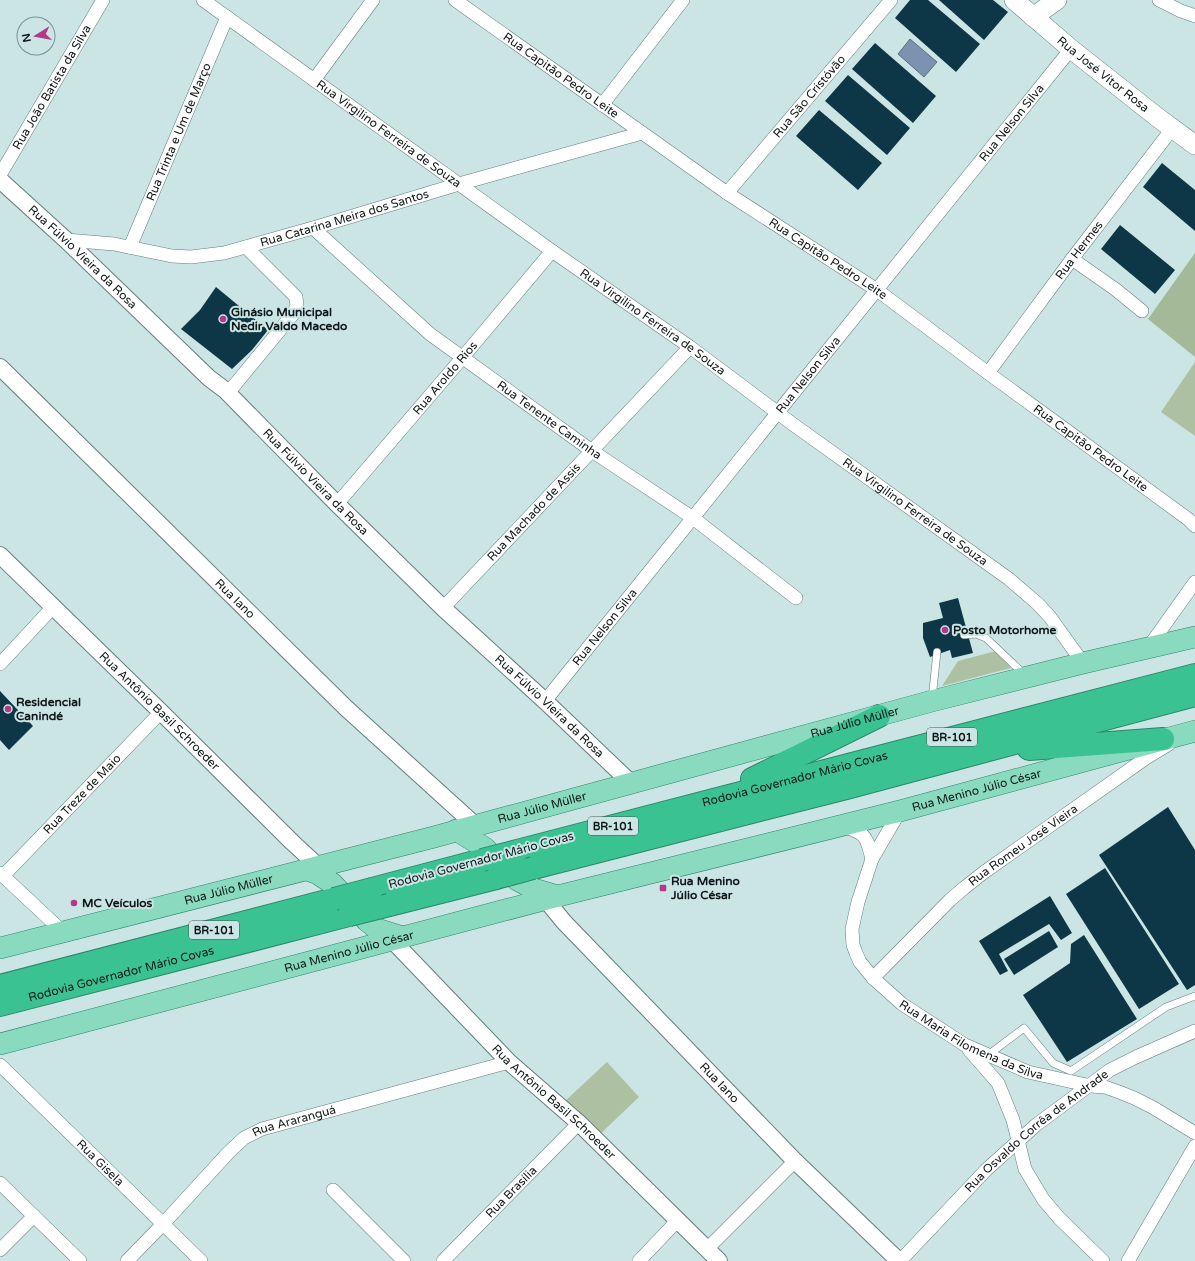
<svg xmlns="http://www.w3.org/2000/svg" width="1195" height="1261" viewBox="0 0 1195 1261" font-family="'Varela Round',sans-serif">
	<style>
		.green { fill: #adc1a2 }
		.forest { fill: #a3b998 }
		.water { fill: #7b92b0; stroke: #5a6d82 }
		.building { fill: #0d3746 }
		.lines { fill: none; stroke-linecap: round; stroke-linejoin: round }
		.service-casing { stroke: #657d7d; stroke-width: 8 }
		.minor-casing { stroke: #657d7d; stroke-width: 14 }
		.tertiary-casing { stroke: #657d7d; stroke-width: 18 }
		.secondary-casing { stroke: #657d7d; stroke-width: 20 }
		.primary-casing { stroke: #2b8667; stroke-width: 22 }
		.motorway-casing { stroke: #2b8667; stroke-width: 24 }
		.service { stroke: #fff; stroke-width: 7 }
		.minor { stroke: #fff; stroke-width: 13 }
		.tertiary { stroke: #fff; stroke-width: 16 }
		.secondary { stroke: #fff; stroke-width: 19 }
		.primary { stroke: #89dabe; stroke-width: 21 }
		.motorway { stroke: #3ac292; stroke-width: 22 }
		.motorway-bridge-casing { stroke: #2b8667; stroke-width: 24; stroke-linecap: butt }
		.motorway-bridge { stroke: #3ac292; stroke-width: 22 }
		.poi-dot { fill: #b33889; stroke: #cbe5e4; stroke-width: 1.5 }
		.labels { text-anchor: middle; stroke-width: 4; stroke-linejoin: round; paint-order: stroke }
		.shield { fill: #cbe5e4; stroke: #475654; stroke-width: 1 }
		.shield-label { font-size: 11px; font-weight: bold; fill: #0e1817 }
		.street-label { font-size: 12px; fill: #0e1817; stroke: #cbe5e4 }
		.poi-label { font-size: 12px; font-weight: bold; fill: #0e1817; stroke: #cbe5e4; text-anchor: start }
	</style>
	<rect width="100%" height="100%" fill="#cbe5e4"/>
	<!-- green -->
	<path class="green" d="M1195,362V436L1161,412Z
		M996,651L1011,668L942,686L958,661Z
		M607,1062L639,1097L596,1138L564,1102Z"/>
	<!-- forest -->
	<path class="forest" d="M1195,253V357L1148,319Z"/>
	<!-- water -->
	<path class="water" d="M910,39L937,62L924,77L898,54Z"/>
	<!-- building -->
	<path class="building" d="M910,0H928L980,44L956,72L895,18Z
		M939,0H993L1008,12L984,40Z
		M875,43L936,96L913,123L852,69Z
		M848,75L910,128L887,155L825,101Z
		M819,110L882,163L858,190L796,136Z
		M1162,163L1195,190V231L1143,187Z
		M1120,225L1175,270L1155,294L1101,249Z
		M216,287L268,330L252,350L232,369L181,329L200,310Z
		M958,598L973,653L952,658L950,650L930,657L923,638V623L943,618L939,603Z
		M0,691L33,726L9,750L0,740Z
		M1168,807L1195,850V985L1187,990L1099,855Z
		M1105,868L1179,984L1139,1009L1066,894Z
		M1050,896L1072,933L1061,940L1049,924L999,954L1008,971L1000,975L979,941Z
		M1049,931L1058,947L1014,975L1004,959Z
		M1084,935L1137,1019L1067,1062L1023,995L1070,963L1071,944Z"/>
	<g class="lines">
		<!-- service casing -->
		<g class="service-casing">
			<path id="service" d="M964,635L976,634L986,638L1024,674
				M932,699L937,652
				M988,1055L1024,1028L1053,1063L1071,1071L1166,1007L1195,996"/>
		</g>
		<!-- minor casing -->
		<g class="minor-casing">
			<g id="minor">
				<path id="s1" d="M203,0L552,251L690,347L794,425L1009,579L1038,604L1050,617L1083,663"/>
				<path id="s2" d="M455,0L727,193L877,290L988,373L1188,519L1195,526"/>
				<path d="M1159,0L1181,11L1195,16"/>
				<path d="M314,80L373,0"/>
				<path d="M602,105L683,0"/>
				<path id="s3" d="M0,175L103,0"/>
				<path id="s4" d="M727,193L891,0"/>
				<path id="s5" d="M313,228L430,334L592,451L693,518L796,598"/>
				<path id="s6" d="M66,240L114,244L172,256L191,257L224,253L313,228L459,184L642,133"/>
				<path id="s7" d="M130,247L227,17"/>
				<path d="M1072,259L1115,289L1142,311"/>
				<path id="s8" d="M988,373L1072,259L1172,129"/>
				<path d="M228,393L293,314L297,306L296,297L246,247"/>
				<path id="s9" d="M337,504L463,357L552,251"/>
				<path id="s10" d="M443,608L690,347"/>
				<path d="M1148,648L1195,582"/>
				<path d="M0,664L53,607"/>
				<path id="s11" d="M545,701L1071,49"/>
				<path id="s12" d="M900,811L872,859L858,902L852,929L853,945L856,953L860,962L873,978L902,1004L965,1045L1028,1072L1091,1086L1105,1087L1119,1092L1134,1098L1152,1107L1195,1133"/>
				<path d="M843,826C867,834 866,836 872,859"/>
				<path d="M0,873L62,931"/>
				<path id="s13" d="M3,876L161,712"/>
				<path id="s14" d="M873,978L950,900L964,888L983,873L1146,758L1169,744"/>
				<path d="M969,1050L998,1083L1013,1120L1025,1169L1043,1199L1059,1218L1103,1261"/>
				<path id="s15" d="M0,1065L201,1261"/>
				<path d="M0,1183L80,1261"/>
				<path d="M333,1190L404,1261"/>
				<path d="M707,1249L795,1161"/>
				<path d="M0,1250L34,1216"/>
				<path id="s16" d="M127,1261L163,1224L228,1153L244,1138L262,1129L509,1062"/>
				<path id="s17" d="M443,1261L579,1123"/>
				<path d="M639,1261L678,1220"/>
				<path id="s18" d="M900,1261L986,1170L1036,1125L1110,1070L1136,1057L1195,1031"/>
				<path d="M1128,1261L1195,1146"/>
			</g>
		</g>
		<!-- tertiary casing -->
		<g class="tertiary-casing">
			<g id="tertiary">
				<path id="s19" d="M0,180L66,240L209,378L225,390L337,504L443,608L545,701L631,783"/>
				<path id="s20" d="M0,367L346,708L475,825"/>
				<path id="s21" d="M0,555L161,712L292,842L319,867"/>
				<path id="s22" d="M546,900L564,922L795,1161L899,1261"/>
				<path id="s23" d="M392,940L509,1062L579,1123L719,1261"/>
			</g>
		</g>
		<!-- secondary casing -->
		<g class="secondary-casing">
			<g id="secondary">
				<path id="s24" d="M1014,0L1071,49L1157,117L1195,145"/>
				<path d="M1033,17L1057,0"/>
			</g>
		</g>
		<!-- primary casing -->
		<g class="primary-casing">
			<g id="primary">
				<path d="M456,830L485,848L517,880L534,889L558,896"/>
				<path d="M307,870L318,874L333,884L367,921L377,929L403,937"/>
				<path id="s25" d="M0,948L434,837L932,701L1083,663L1195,637"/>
				<path id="s26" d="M0,1044L558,896L900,811L1195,731"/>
			</g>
		</g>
		<!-- motorway casing -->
		<g class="motorway-casing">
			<g id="motorway">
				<path d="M1029,749L1163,739"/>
				<path d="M752,779L879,716"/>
				<path id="s27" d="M517,851L1195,675"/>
				<path d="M533,868L846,788L1195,695"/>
				<path d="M372,889L482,860"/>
				<path d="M389,905L496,878"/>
				<path d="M0,986L334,899"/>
				<path id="s28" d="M0,1005L349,915"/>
			</g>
		</g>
		<!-- service -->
		<use href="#service" class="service"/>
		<!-- minor -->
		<use href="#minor" class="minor"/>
		<!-- tertiary -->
		<use href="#tertiary" class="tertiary"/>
		<!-- secondary -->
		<use href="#secondary" class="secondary"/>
		<!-- primary -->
		<use href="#primary" class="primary"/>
		<!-- motorway -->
		<use href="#motorway" class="motorway"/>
		<!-- motorway-bridge casing -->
		<g class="motorway-bridge-casing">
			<path id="motorway-bridge" d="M482,860L517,851
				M496,878L533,868
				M334,899L372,889
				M349,915L389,905"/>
		</g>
		<!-- motorway-bridge -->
		<use href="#motorway-bridge" class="motorway-bridge"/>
	</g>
	<!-- markers -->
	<g class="poi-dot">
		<circle cx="223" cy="319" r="4"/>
		<circle cx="945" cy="630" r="4"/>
		<circle cx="8" cy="709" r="4"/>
		<rect x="659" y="884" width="8" height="8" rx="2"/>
		<circle cx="74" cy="903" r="4"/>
	</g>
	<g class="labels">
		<!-- shield labels -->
		<g class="shield">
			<rect x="927" y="728" width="50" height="18" rx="3"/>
			<rect x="588" y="817" width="50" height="18" rx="3"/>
			<rect x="189" y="921" width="50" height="18" rx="3"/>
		</g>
		<g class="shield-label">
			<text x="952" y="741">BR-101</text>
			<text x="613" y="830">BR-101</text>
			<text x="214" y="934">BR-101</text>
		</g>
		<!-- street labels -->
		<g class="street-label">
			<text dy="4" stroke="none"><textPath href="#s24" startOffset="116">Rua José Vítor Rosa</textPath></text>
			<text dy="4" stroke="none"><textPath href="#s2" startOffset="130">Rua Capitão Pedro Leite</textPath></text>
			<text dy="4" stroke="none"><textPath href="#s3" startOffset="102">Rua João Batista da Silva</textPath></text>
			<text dy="4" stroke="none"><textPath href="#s4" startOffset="127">Rua São Cristóvão</textPath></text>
			<text dy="4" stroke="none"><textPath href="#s11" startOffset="743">Rua Nelson Silva</textPath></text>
			<text dy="4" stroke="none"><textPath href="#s7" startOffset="125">Rua Trinta e Um de Março</textPath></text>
			<text dy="4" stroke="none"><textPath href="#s1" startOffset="229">Rua Virgilino Ferreira de Souza</textPath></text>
			<text dy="4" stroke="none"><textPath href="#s6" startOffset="285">Rua Catarina Meira dos Santos</textPath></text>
			<text dy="4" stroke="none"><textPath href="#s8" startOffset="153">Rua Hermes</textPath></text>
			<text dy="4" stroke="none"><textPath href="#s19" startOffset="113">Rua Fúlvio Vieira da Rosa</textPath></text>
			<text dy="4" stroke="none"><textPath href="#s2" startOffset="454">Rua Capitão Pedro Leite</textPath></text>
			<text dy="4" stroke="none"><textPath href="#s1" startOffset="553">Rua Virgilino Ferreira de Souza</textPath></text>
			<text dy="4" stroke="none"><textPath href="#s11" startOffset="419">Rua Nelson Silva</textPath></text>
			<text dy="4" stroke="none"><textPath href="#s9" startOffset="166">Rua Aroldo Rios</textPath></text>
			<text dy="4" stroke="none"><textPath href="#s5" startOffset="305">Rua Tenente Caminha</textPath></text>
			<text dy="4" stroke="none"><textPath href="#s2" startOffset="778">Rua Capitão Pedro Leite</textPath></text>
			<text dy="4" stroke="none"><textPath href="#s19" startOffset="437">Rua Fúlvio Vieira da Rosa</textPath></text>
			<text dy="4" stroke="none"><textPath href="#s10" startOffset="132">Rua Machado de Assis</textPath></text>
			<text dy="4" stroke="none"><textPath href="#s1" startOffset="877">Rua Virgilino Ferreira de Souza</textPath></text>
			<text dy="4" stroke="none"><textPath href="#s20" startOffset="330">Rua Iano</textPath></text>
			<text dy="4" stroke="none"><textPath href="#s11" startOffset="95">Rua Nelson Silva</textPath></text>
			<text dy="4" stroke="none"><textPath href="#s19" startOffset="761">Rua Fúlvio Vieira da Rosa</textPath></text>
			<text dy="4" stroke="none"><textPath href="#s21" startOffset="223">Rua Antônio Basil Schroeder</textPath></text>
			<text dy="4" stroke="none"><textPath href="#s25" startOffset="884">Rua Júlio Müller</textPath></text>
			<text dy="4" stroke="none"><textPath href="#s27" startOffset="287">Rodovia Governador Mário Covas</textPath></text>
			<text dy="4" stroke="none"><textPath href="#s26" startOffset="1009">Rua Menino Júlio César</textPath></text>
			<text dy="4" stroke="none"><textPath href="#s13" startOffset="114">Rua Treze de Maio</textPath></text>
			<text dy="4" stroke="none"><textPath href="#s25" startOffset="560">Rua Júlio Müller</textPath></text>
			<text dy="4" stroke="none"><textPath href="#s14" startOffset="201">Rua Romeu José Vieira</textPath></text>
			<text transform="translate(481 860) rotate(-15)" y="4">Rodovia Governador Mário Covas</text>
			<text dy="4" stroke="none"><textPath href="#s25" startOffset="236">Rua Júlio Müller</textPath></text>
			<text dy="4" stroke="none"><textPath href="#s26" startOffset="361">Rua Menino Júlio César</textPath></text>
			<text dy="4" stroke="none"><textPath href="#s28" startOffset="125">Rodovia Governador Mário Covas</textPath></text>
			<text dy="4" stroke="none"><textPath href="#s12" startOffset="301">Rua Maria Filomena da Silva</textPath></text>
			<text dy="4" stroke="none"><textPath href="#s22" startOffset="252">Rua Iano</textPath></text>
			<text dy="4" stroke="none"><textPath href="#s23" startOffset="229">Rua Antônio Basil Schroeder</textPath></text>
			<text dy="4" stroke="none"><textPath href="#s16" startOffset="223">Rua Araranguá</textPath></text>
			<text dy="4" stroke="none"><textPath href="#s18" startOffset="189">Rua Osvaldo Corrêa de Andrade</textPath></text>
			<text dy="4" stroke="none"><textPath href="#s15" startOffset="140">Rua Gisela</textPath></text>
			<text dy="4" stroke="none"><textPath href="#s17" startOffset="97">Rua Brasília</textPath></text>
		</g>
		<!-- poi labels -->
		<g class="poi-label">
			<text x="231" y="316">Ginásio Municipal<tspan x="231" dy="14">Nedir Valdo Macedo</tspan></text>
			<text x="953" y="634">Posto Motorhome</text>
			<text x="16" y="706">Residencial<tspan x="16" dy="14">Canindé</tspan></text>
			<text x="671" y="885">Rua Menino<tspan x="671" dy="14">Júlio César</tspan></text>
			<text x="82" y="907">MC Veículos</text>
		</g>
	</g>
	<!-- north arrow -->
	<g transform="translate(36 36) rotate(259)"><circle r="19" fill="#cbe5e4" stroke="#7f9392"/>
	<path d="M0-3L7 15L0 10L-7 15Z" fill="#b33889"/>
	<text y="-6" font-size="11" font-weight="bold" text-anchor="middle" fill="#0e1817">N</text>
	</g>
</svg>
